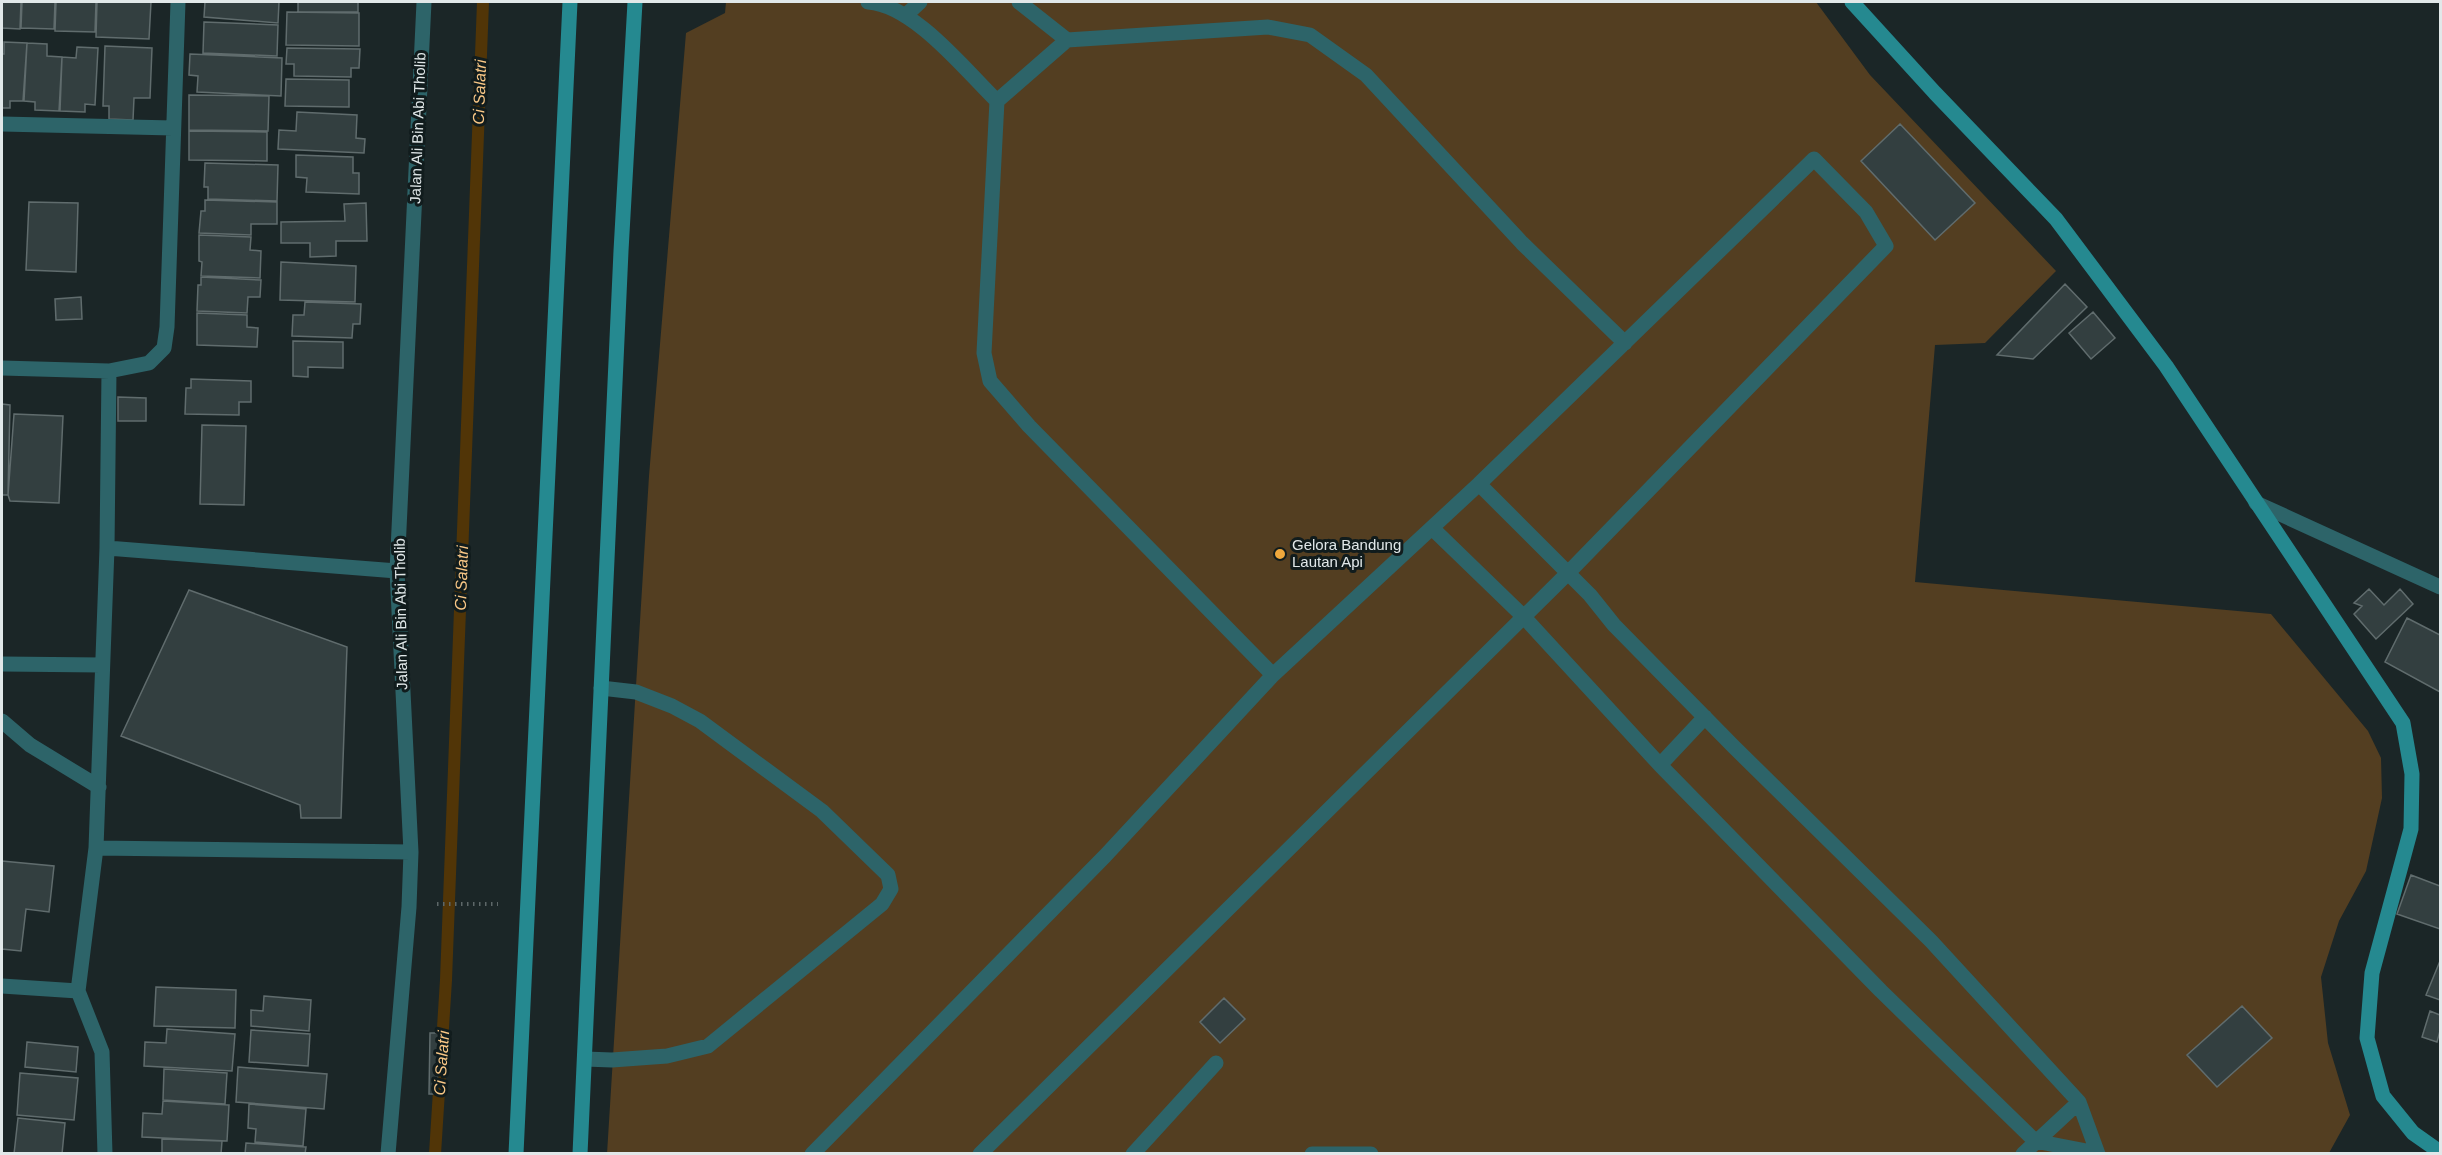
<svg xmlns="http://www.w3.org/2000/svg" width="2442" height="1155" viewBox="0 0 2442 1155" font-family="Helvetica,sans-serif">
	<style>
		.green { fill: #533e21 }
		.lines { fill: none; stroke-linecap: round; stroke-linejoin: round }
		.stream { stroke: #513507; stroke-width: 12 }
		.building { fill: #333f40; stroke: #606c6d; stroke-width: 1.5 }
		.path { stroke: #5d6768; stroke-width: 4; stroke-dasharray: 1.5 4.5; stroke-linecap: butt }
		.lane { stroke: #2d6469; stroke-width: 15 }
		.street { stroke: #2d6469; stroke-width: 15 }
		.secondary { stroke: #258990; stroke-width: 15 }
		.poi-dot { fill: #eea73c; stroke: #111c1d; stroke-width: 2 }
		.labels { text-anchor: middle; stroke-width: 6; stroke-linejoin: round; paint-order: stroke }
		.street-label { font-size: 15px; fill: #e1e8e9; stroke: #111c1d }
		.poi-label { font-size: 15px; fill: #e1e8e9; stroke: #111c1d; text-anchor: start }
		.water-label { font-size: 16px; font-style: italic; fill: #f9c786; stroke: #111c1d }
	</style>
	<rect width="100%" height="100%" fill="#1b2627"/>
	<!-- green -->
	<path class="green" d="M726,2H1816L1870,75L2056,271L1985,343L1935,345L1915,582L2271,614L2368,731L2381,758L2382,798L2366,871L2339,921L2321,977L2328,1043L2350,1115L2329,1153L607,1154L649,476L686,33L725,13Z"/>
	<g class="lines">
		<!-- stream -->
		<path class="stream" d="M435,1154L446,980L483,2"/>
	</g>
	<!-- building -->
	<path class="building" d="M2,2H21L20,29L2,28Z
		M22,2H55L54,29L21,28Z
		M56,2H96L95,32L55,31Z
		M97,2H151L149,39L96,37Z
		M205,2H279L278,23L204,17Z
		M298,2H358V12H298Z
		M287,12L359,13V46L286,45Z
		M204,22L278,25L277,56L203,53Z
		M4,42L27,43L23,101H10V108H2V54H4Z
		M27,43L47,44V56L62,57L59,111L35,110V102L24,101Z
		M105,46L152,48L150,98H134L133,120L109,119V106H103Z
		M77,47L98,48L95,105L85,104V112L60,111L62,57L76,58Z
		M287,48L360,49L359,68H351V77L294,76V64H286Z
		M190,54L282,58L281,96L197,92L198,76L189,75Z
		M286,79L349,80V107L285,106Z
		M189,95L269,96L268,131L189,130Z
		M297,112L357,115L356,138L365,139L364,153L278,149L279,130L296,131Z
		M1900,124L1975,203L1935,240L1861,161Z
		M189,131L267,132V161L189,160Z
		M296,155L353,157V173H359V194L306,192L307,178L296,177Z
		M205,163L278,165L277,201L208,199V187H204Z
		M205,200L277,202V224H251V235L199,233L201,211H205Z
		M29,202L78,203L76,272L26,270Z
		M366,203L367,241H336V256L310,257V243H281V222L345,221L344,204Z
		M199,235L251,237L250,250L261,251L260,278L201,276L202,262L199,261Z
		M281,262L356,266L355,302L280,300Z
		M201,277L261,280L260,297H248L247,313L197,311L198,285H201Z
		M2065,284L2087,307L2033,359L1997,355Z
		M81,297L82,319L56,320L55,299Z
		M305,302L361,304L360,324H353L352,338L292,336L293,315H304Z
		M2093,312L2115,338L2091,359L2069,333Z
		M197,313L247,315V327L258,328L257,347L197,345Z
		M293,341L343,342V368L308,367V377L293,376Z
		M191,379L251,381V402H239V415L185,414L186,388H191Z
		M118,397L146,398V421H118Z
		M2,404L10,405L8,495H2Z
		M14,414L63,416L59,503L10,501L8,495Z
		M202,425L246,426L244,505L200,504Z
		M2369,589L2384,605L2400,589L2413,604L2376,639L2354,614L2362,606L2354,603Z
		M189,590L347,647L341,818H301L300,805L121,736Z
		M2407,618L2440,635V692L2385,662Z
		M2,861L54,866L49,912L26,909L21,951L2,949Z
		M2411,875L2440,886V929L2397,914Z
		M2440,961V1000L2426,995Z
		M156,987L236,990L235,1028L154,1026Z
		M264,996L311,1000L309,1031L251,1026V1010L263,1011Z
		M1224,998L1245,1019L1220,1043L1200,1022Z
		M2242,1006L2272,1038L2217,1087L2187,1055Z
		M2430,1011L2440,1015V1031L2437,1042L2422,1037Z
		M167,1029L235,1034L232,1071L144,1066L145,1042L166,1043Z
		M251,1030L310,1034L308,1066L249,1062Z
		M430,1033H439L437,1094H429Z
		M27,1042L78,1047L76,1072L25,1067Z
		M238,1067L327,1074L324,1109L236,1102Z
		M164,1069L227,1073L225,1104L163,1100Z
		M20,1073L78,1078L74,1120L17,1115Z
		M163,1101L229,1105L227,1141L142,1137L143,1113L162,1114Z
		M249,1104L306,1109L303,1146L255,1142L256,1129L248,1128Z
		M18,1118L65,1123L62,1154H14Z
		M162,1139L222,1141L221,1154H162Z
		M246,1143L306,1147L305,1154H245Z"/>
	<g class="lines">
		<!-- path -->
		<path class="path" d="M437,904H498"/>
		<!-- lane -->
		<path class="lane" d="M868,2C914,5 965,70 997,101
			M1019,2L1067,40
			M906,15L920,2
			M1479,484L1590,595L1614,625L1734,747L1931,941L2079,1102L2098,1154
			M1432,528L1523,616L1660,765L1881,991L2035,1141L2097,1153
			M1273,675L1029,426L990,381L984,353L997,101L1067,40L1268,27L1310,35L1366,75L1522,243L1625,343
			M1660,765L1705,717
			M585,1059L612,1060L667,1056L708,1046L882,904L891,889L888,875L822,811L700,721L672,706L636,692L601,688
			M812,1154L1105,856L1273,675L1479,484L1814,159L1866,212L1886,246L1567,574L980,1154
			M1133,1154L1216,1063
			M1312,1154H1371
			M2023,1154L2079,1102"/>
		<!-- street -->
		<path class="street" d="M2,124L173,128
			M2,368L109,371L149,363L164,348L167,327L178,2
			M2256,503L2440,587
			M107,548L397,571
			M2,664L102,665
			M2,721L30,745L99,787
			M96,848L411,852
			M2,986L78,991
			M105,1154L102,1052L78,991L96,848L107,548L109,371
			M388,1154L409,907L411,852L397,571L424,2"/>
		<!-- secondary -->
		<path class="secondary" d="M1852,2L1935,93L2056,219L2166,366L2403,723L2412,774L2411,829L2372,973L2367,1038L2383,1096L2413,1133L2440,1152
			M516,1154L570,2
			M580,1154L621,251L635,2"/>
	</g>
	<!-- markers -->
	<circle class="poi-dot" cx="1280" cy="554" r="6"/>
	<g class="labels">
		<!-- street labels -->
		<g class="street-label">
			<text transform="translate(418 128) rotate(-88)" y="5">Jalan Ali Bin Abi Tholib</text>
			<text transform="translate(401 614) rotate(-91)" y="5">Jalan Ali Bin Abi Tholib</text>
		</g>
		<!-- poi labels -->
		<g class="poi-label">
			<text x="1292" y="550">Gelora Bandung<tspan x="1292" dy="17">Lautan Api</tspan></text>
		</g>
		<!-- water labels -->
		<g class="water-label">
			<text transform="translate(479 92) rotate(-88)" y="6">Ci Salatri</text>
			<text transform="translate(461 578) rotate(-88)" y="6">Ci Salatri</text>
			<text transform="translate(441 1063) rotate(-86)" y="6">Ci Salatri</text>
		</g>
	</g>
	<!-- border -->
	<rect width="2442" height="1155" fill="none" stroke="#e1e8e9" stroke-width="6"/>
</svg>
